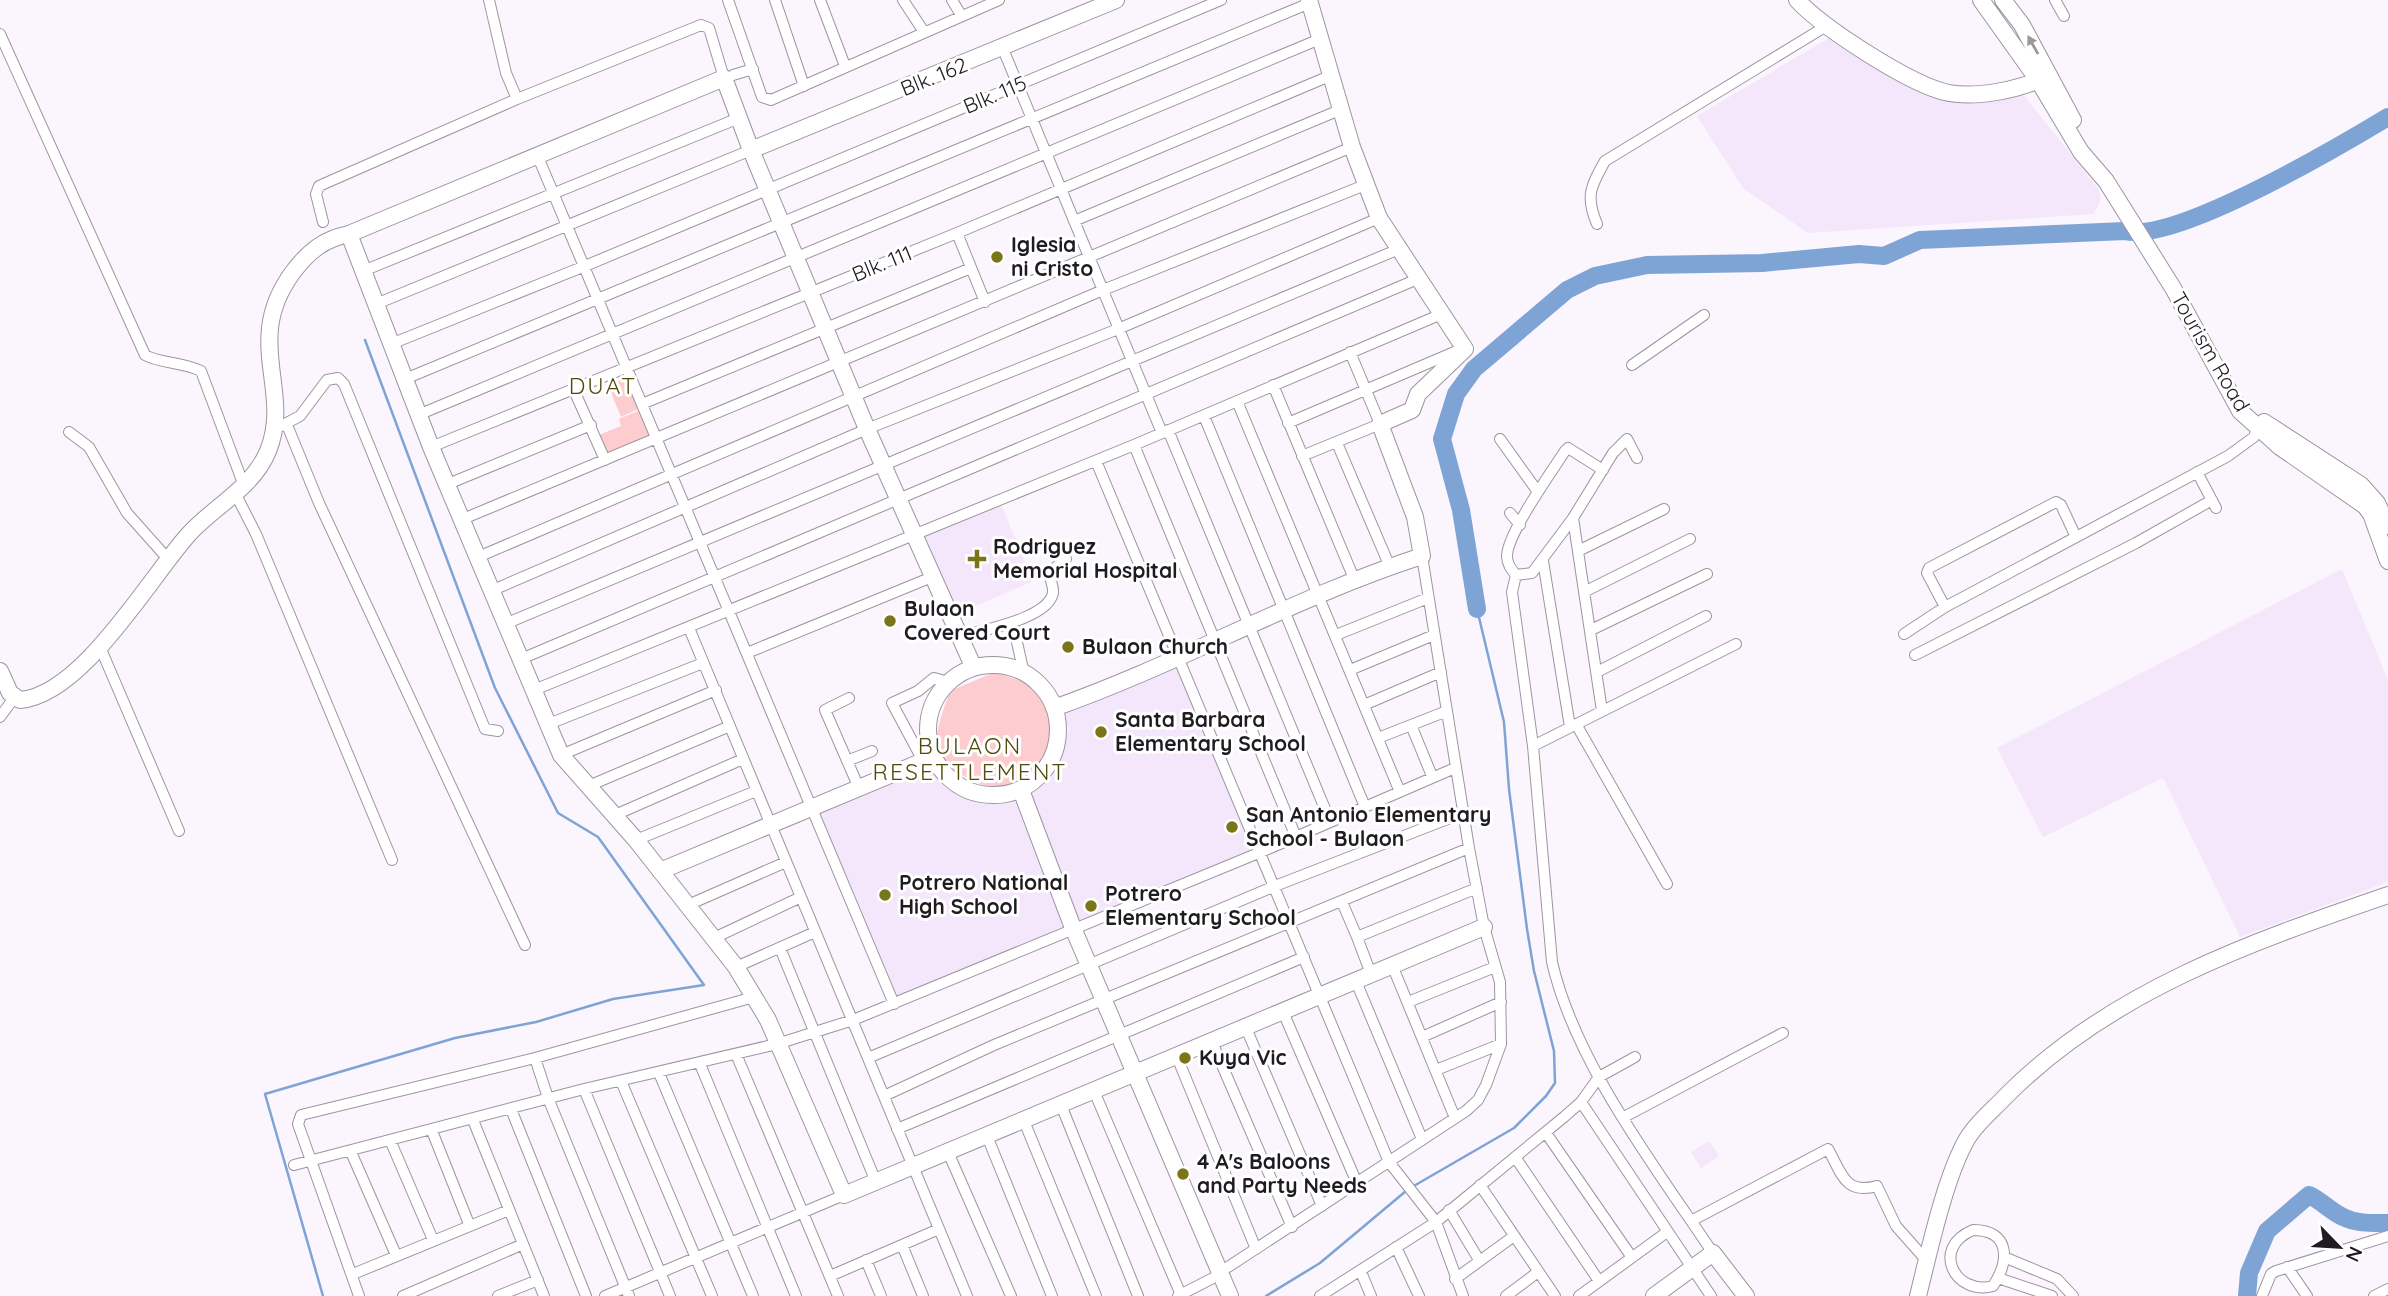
<svg xmlns="http://www.w3.org/2000/svg" width="2388" height="1296" viewBox="0 0 2388 1296" font-family="Quicksand,sans-serif">
	<style>
		.built { fill: #f4e6fb }
		.green { fill: #fdccce }
		.lines { fill: none; stroke-linecap: round; stroke-linejoin: round }
		.stream { stroke: #7ea4d6; stroke-width: 2.5 }
		.river { stroke: #7ea4d6; stroke-width: 18 }
		.street-casing { stroke: #9d94a1; stroke-width: 12 }
		.secondary-casing { stroke: #9d94a1; stroke-width: 18 }
		.street { stroke: #fff; stroke-width: 10 }
		.secondary { stroke: #fff; stroke-width: 16 }
		.oneway { fill: #9a999b }
		.poi-dot { fill: #7b7519; stroke: #fff; stroke-width: 2.5 }
		.labels { text-anchor: middle; stroke-width: 6; stroke-linejoin: round; paint-order: stroke }
		.street-label { font-size: 21px; fill: #1f1c21; stroke: #fff }
		.poi-label { font-size: 21px; font-weight: bold; fill: #1f1c21; stroke: #fff; text-anchor: start }
		.neighbourhood-label { font-size: 23px; letter-spacing: 2px; fill: #504b0c; stroke: #fff }
	</style>
	<rect width="100%" height="100%" fill="#fbf5fe"/>
	<!-- built -->
	<path class="built" d="M1834,35L1938,93L2019,89L2099,190L2101,199L2094,214L1808,233L1743,188L1697,116Z
		M1001,504L1033,581L955,615L921,538Z
		M2342,569L2388,680V882L2240,937L2163,778L2043,837L1997,748Z
		M1176,664L1257,849L1079,924L1025,794L1050,780L1069,729L1060,708Z
		M927,763L936,776L959,791L996,805L1017,800L1069,926L898,999L815,809Z
		M1709,1141L1719,1156L1701,1168L1691,1152Z"/>
	<!-- green -->
	<path class="green" d="M625,378L638,409L621,417L608,385Z
		M640,410L651,439L607,457L599,435L621,426L619,419Z
		M995,672L1037,687L1055,729L1038,771L995,790C931,764 926,756 950,691Z"/>
	<g class="lines">
		<!-- stream -->
		<path class="stream" d="M1412,1187L1514,1128L1546,1096L1555,1083L1554,1051L1534,971L1527,929L1509,789L1504,722L1477,609
			M323,1296L265,1094L455,1038L536,1022L613,999L704,985L598,837L558,813L495,688L365,340
			M1266,1296L1320,1263L1406,1191"/>
		<!-- river -->
		<path class="river" d="M1477,609L1461,510L1442,439L1456,394L1474,369L1567,290L1595,276L1647,265L1762,263L1859,254L1884,256L1920,240L2125,231C2174,244 2340,146 2388,117
			M2247,1296L2249,1273L2267,1231L2309,1195C2322,1201 2330,1211 2343,1217C2357,1224 2372,1223 2388,1223"/>
		<!-- street casing -->
		<g class="street-casing">
			<path id="street" d="M489,0L506,73L517,99
				M728,0L762,97L771,100L999,0
				M775,0L804,86
				M820,0L845,66
				M903,0L924,32
				M952,0L961,15
				M2055,0L2064,16
				M0,34L145,355C158,363 183,362 201,371L244,486
				M1003,49L1162,433
				M733,75L753,69
				M538,157L894,1004
				M1074,221L1342,109
				M323,222L316,194L319,186L517,99L701,25L709,28L724,78
				M1597,224C1585,196 1591,186 1605,161L1828,25
				M957,233L985,302
				M363,271L739,118
				M376,304L751,150
				M391,344L585,266L1221,0
				M1632,365L1704,315
				M405,379L1310,3
				M1273,385L1355,581
				M573,388L605,460
				M1237,401L1400,792
				M642,404L971,268
				M418,415L1320,39
				M1204,416L1365,807
				M1288,423L1459,350
				M287,425L319,503L525,945
				M281,426L300,416L327,380L338,378L344,384L485,729L498,731
				M1168,430L1330,821
				M69,432L89,447L127,513L168,559
				M1500,439L1538,492
				M1337,443L1390,567
				M1134,445L1296,837
				M431,447L957,233L1332,75
				M1302,456L1380,424L1350,352
				M1637,458L1627,439L1613,453L1573,518L1532,573L1516,575L1512,592L1533,746L1552,962C1575,1063 1656,1168 1713,1253
				M1096,461L1389,1162L1436,1222L1463,1296
				M2197,472L2216,508
				M448,484L591,425
				M235,493L256,534L392,860
				M1510,513L1520,525
				M1573,518L1602,711
				M463,519L1352,147
				M1578,551L1664,509
				M478,557L1103,290L1365,185
				M1543,561L1570,727
				M1516,575C1511,569 1507,564 1507,556C1507,534 1552,471 1565,451L1568,448L1603,470
				M493,590L867,429L1118,329L1379,218
				M1584,592L1690,539
				M1945,607L1927,573L1929,568L2056,502L2061,505L2076,537
				M505,624L1399,249
				M1013,624L1024,674
				M689,628L967,1296
				M1591,630L1707,574
				M1904,634L1945,607L2228,456L2254,437L2259,423
				M1336,635L1428,598
				M960,637C981,630 1048,619 1053,593C1054,586 1049,579 1050,572L1066,559
				M100,647L179,831
				M747,653L932,577
				M1915,655L2136,543L2212,500
				M521,659L1420,278
				M1350,670L1434,635
				M1597,672L1706,616
				M534,690L1134,445L1444,313
				M849,698L825,710L859,788
				M1364,705L1441,672
				M0,717L14,698
				M1576,724L1667,884
				M546,725L703,663
				M1411,725L1432,776
				M1378,738L1447,711
				M1533,746L1736,644
				M561,755L716,690
				M847,761L872,751
				M923,761L892,703L918,691L934,678L948,682
				M586,787L730,726
				M615,815L743,759
				M636,840L756,791
				M1342,902L1357,937
				M688,905L786,862
				M714,938L801,897
				M780,948L876,1182
				M1392,965L1455,1118
				M736,967L815,932
				M1371,974L1357,937L1477,888
				M1355,979L1422,1139
				M1408,1002L1495,967
				M1283,1012L1357,1183
				M1246,1028L1322,1206
				M1422,1037L1501,1002
				M1212,1042L1292,1227
				M736,1054L838,1296
				M1177,1057L1256,1249
				M535,1058L548,1098L629,1296
				M868,1058L1275,886L1463,813
				M700,1064L796,1296
				M1436,1070L1501,1044
				M659,1073L753,1296
				M621,1081L712,1296
				M584,1089L670,1296
				M1094,1091L1181,1295
				M884,1096L994,1045L1469,848
				M1581,1102L1711,1296
				M1061,1105L1138,1296
				M511,1109L586,1296
				M1624,1117L1783,1033
				M473,1120L544,1296
				M1024,1121L1096,1296
				M897,1129L1304,957
				M432,1131L469,1224
				M1546,1133L1631,1256
				M987,1136L1052,1296
				M390,1140L433,1240
				M351,1152L396,1255
				M948,1152L1011,1296
				M1515,1157L1599,1281
				M294,1165L584,1089L777,1044L853,1020L1261,852L1455,768
				M1480,1185L1555,1296
				M1449,1210L1479,1260
				M1691,1221L1828,1149C1842,1174 1845,1195 1877,1186L1896,1226L1927,1261
				M1973,1230C2010,1230 2010,1260 1993,1286C1955,1296 1930,1248 1973,1230Z
				M902,1245L923,1296
				M1396,1247L1419,1296
				M2004,1257L2057,1279L2073,1296
				M866,1260L881,1296
				M1228,1267L1466,1111L1478,1100L1486,1085L1501,1044L1500,982L1484,927L1469,848L1422,556
				M2287,1267L2307,1296
				M1361,1272L1371,1296
				M353,1274L509,1210
				M830,1276L939,1229
				M1998,1278L2052,1296
				M1455,1279L1514,1236
				M359,1296L298,1124L301,1115L535,1058L754,997
				M403,1296L521,1245
				M498,1296L538,1280
				M605,1296L844,1195
				M1178,1296L1213,1278
				M1320,1296L1436,1222L1564,1117L1581,1102L1599,1077L1635,1057
				M1506,1296L1538,1272
				M1579,1296L1667,1232
				M2262,1296L2271,1274L2276,1271L2388,1236
				M2374,1296L2388,1289"/>
		</g>
		<!-- secondary casing -->
		<g class="secondary-casing">
			<path id="secondary" d="M1797,0C1823,28 1912,86 1949,93C1977,98 2019,90 2045,77
				M1981,0L2038,80L2081,152L2106,181L2173,288L2240,411L2280,447L2365,506L2371,514L2388,561
				M2003,0L2022,25L2073,120
				M751,150L1116,0
				M349,234L431,447L561,755L636,840L736,967L768,1020L844,1195L1484,927
				M2264,422L2361,485L2377,503L2388,526
				M928 730a65 65 0 1 1 130 0a65 65 0 1 1-130 0Z
				M0,671L10,693L20,700C82,695 149,579 188,535C214,506 253,488 268,451C293,390 242,341 293,272C309,251 324,239 349,234L724,78L751,150L867,429L973,666
				M1054,708C1179,664 1295,597 1422,556L1415,517L1380,424L1412,410L1418,394L1465,349L1379,218L1352,147L1309,0
				M1021,790L1073,928L1230,1296
				M660,871L933,757
				M1654,1296L1713,1253L1746,1296
				M1918,1296C1929,1252 1945,1177 1967,1139C1977,1122 1993,1110 2006,1096C2110,991 2251,942 2388,895"/>
		</g>
		<!-- street -->
		<use href="#street" class="street"/>
		<!-- secondary -->
		<use href="#secondary" class="secondary"/>
	</g>
	<!-- one-way arrows -->
	<defs><path id="oneway-solid" d="M-6-.8H1V-3.2L6.5 0L1 3.2V.8H-6Z" transform="scale(1.75)"/></defs>
	<use class="oneway" href="#oneway-solid" transform="translate(2033 45) rotate(-119)"/>
	<!-- markers -->
	<g class="poi-dot">
		<circle cx="997" cy="257" r="7"/>
		<path d="M973.5 548.5h7v7h7v7h-7v7h-7v-7h-7v-7h7z"/>
		<circle cx="890" cy="621" r="7"/>
		<circle cx="1068" cy="647" r="7"/>
		<circle cx="1101" cy="732" r="7"/>
		<circle cx="1232" cy="827" r="7"/>
		<circle cx="885" cy="895" r="7"/>
		<circle cx="1091" cy="906" r="7"/>
		<circle cx="1185" cy="1058" r="7"/>
		<circle cx="1183" cy="1174" r="7"/>
	</g>
	<g class="labels">
		<!-- street labels -->
		<g class="street-label">
			<text transform="translate(934 77) rotate(-22)" y="7">Blk. 162</text>
			<text transform="translate(995 95) rotate(-23)" y="7">Blk. 115</text>
			<text transform="translate(882 264) rotate(-22)" y="7">Blk. 111</text>
			<text transform="translate(2210 352) rotate(60)" y="7">Tourism Road</text>
		</g>
		<!-- poi labels -->
		<g class="poi-label">
			<text x="1011" y="252">Iglesia<tspan x="1011" dy="24">ni Cristo</tspan></text>
			<text x="993" y="554">Rodriguez<tspan x="993" dy="24">Memorial Hospital</tspan></text>
			<text x="904" y="616">Bulaon<tspan x="904" dy="24">Covered Court</tspan></text>
			<text x="1082" y="654">Bulaon Church</text>
			<text x="1115" y="727">Santa Barbara<tspan x="1115" dy="24">Elementary School</tspan></text>
			<text x="1246" y="822">San Antonio Elementary<tspan x="1246" dy="24">School - Bulaon</tspan></text>
			<text x="899" y="890">Potrero National<tspan x="899" dy="24">High School</tspan></text>
			<text x="1105" y="901">Potrero<tspan x="1105" dy="24">Elementary School</tspan></text>
			<text x="1199" y="1065">Kuya Vic</text>
			<text x="1197" y="1169">4 A's Baloons<tspan x="1197" dy="24">and Party Needs</tspan></text>
		</g>
		<!-- neighbourhood labels -->
		<g class="neighbourhood-label">
			<text x="603" y="394">DUAT</text>
			<text x="970" y="754">BULAON<tspan x="970" dy="26">RESETTLEMENT</tspan></text>
		</g>
	</g>
	<!-- north arrow -->
	<g transform="translate(2339 1247) rotate(115)" stroke="#ffffff" stroke-width="5" paint-order="stroke">
	<path d="M0-5L12 26L0 18L-12 26Z" fill="#1f1c21"/>
	<text y="-10" font-size="19" font-weight="bold" text-anchor="middle" fill="#1f1c21">N</text>
	</g>
</svg>
